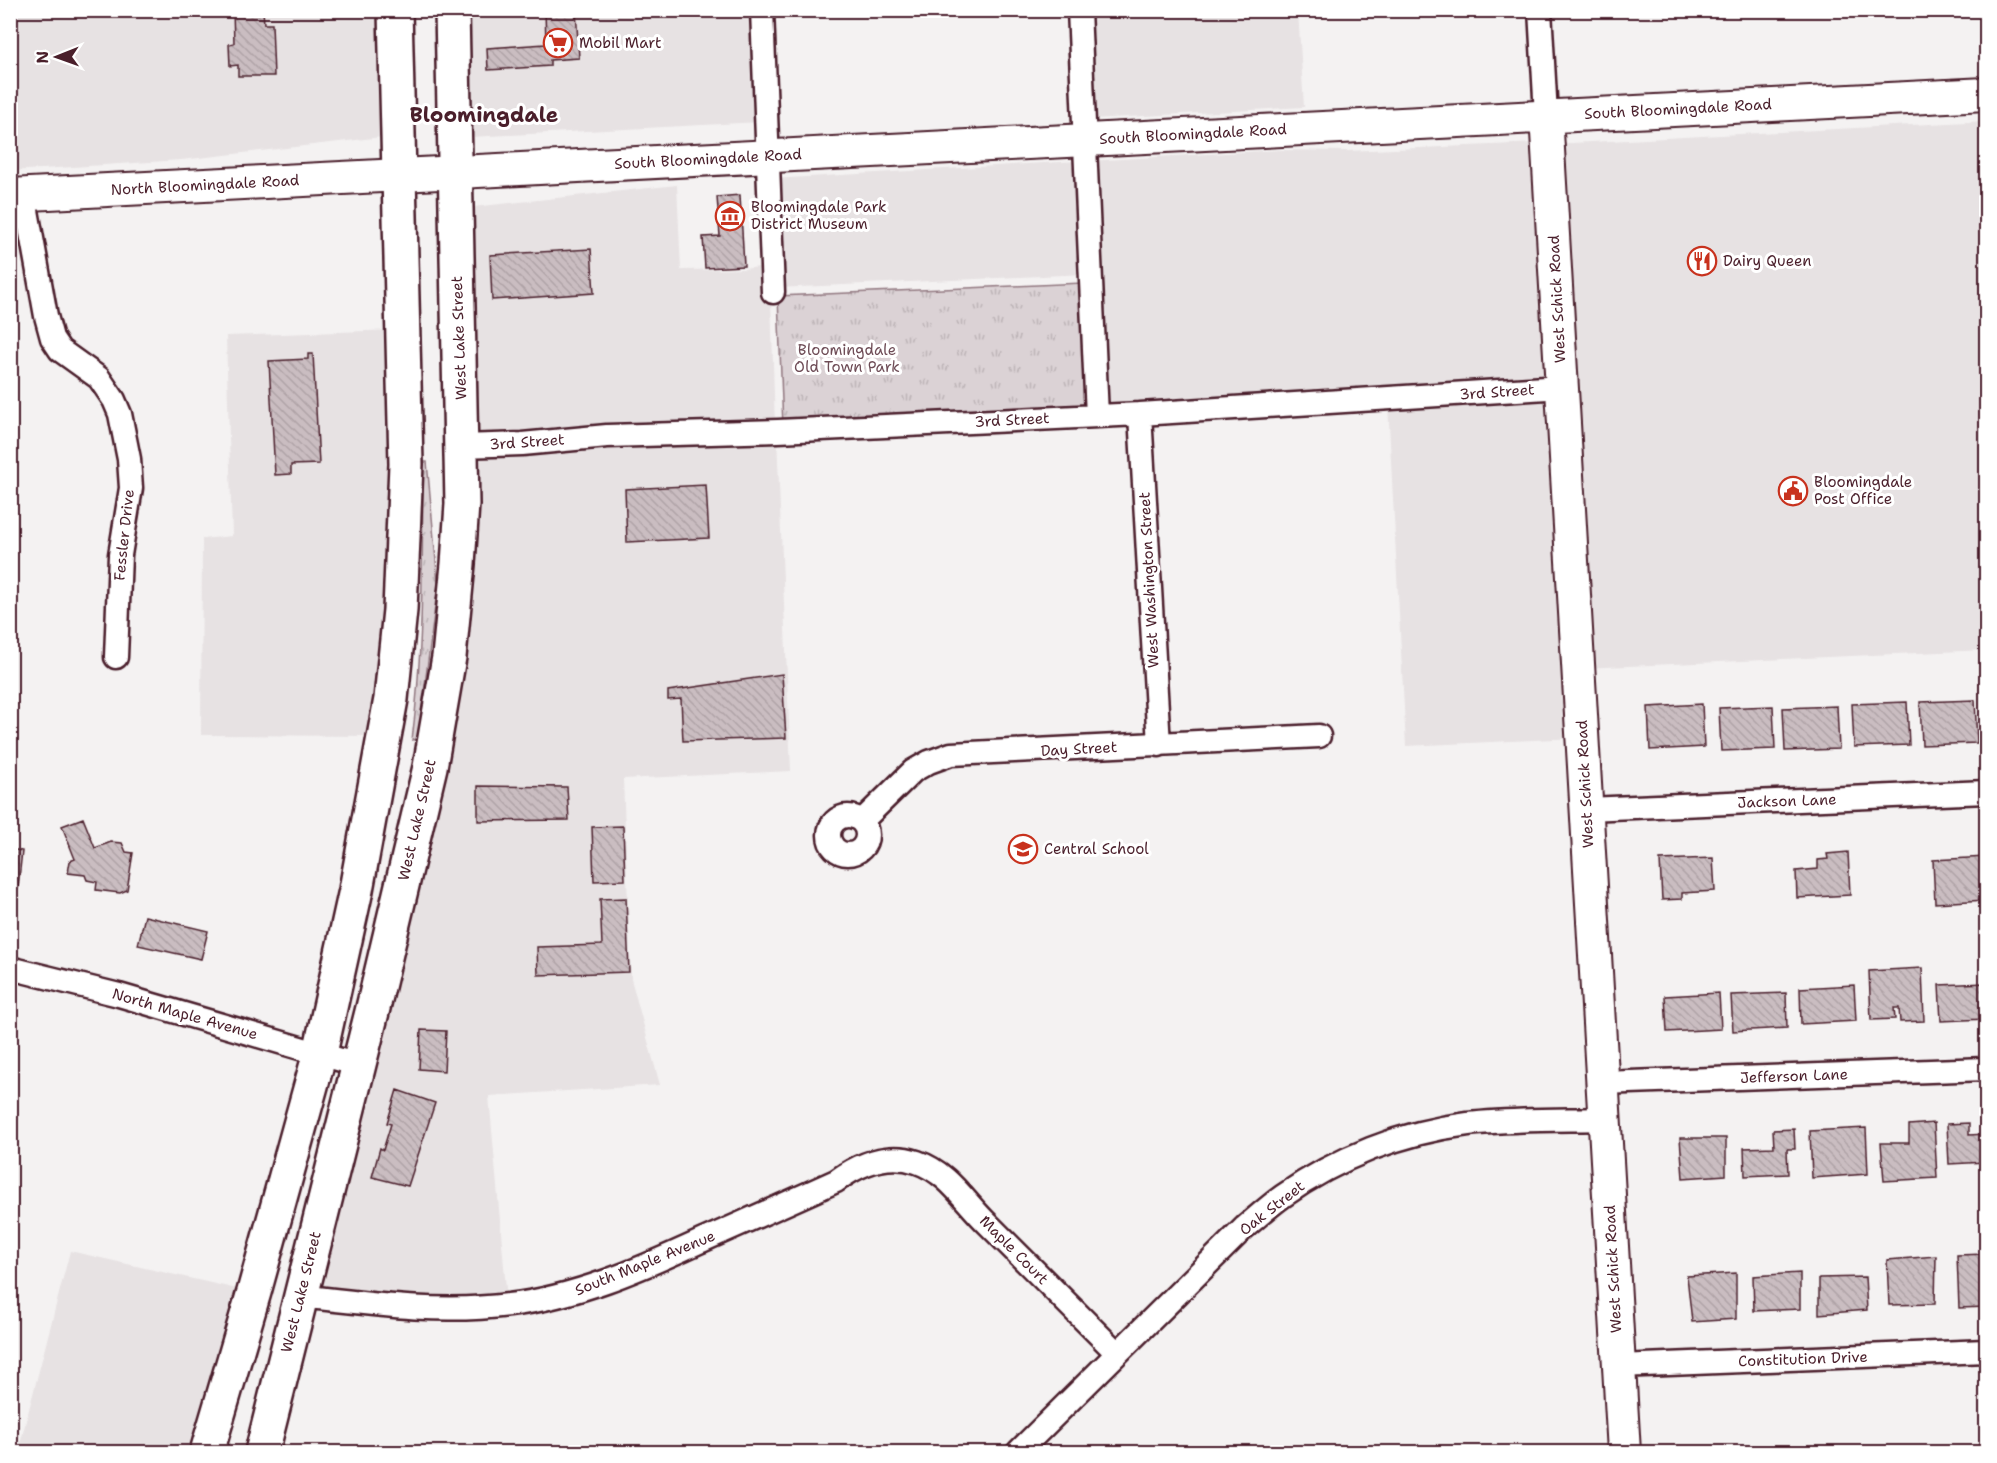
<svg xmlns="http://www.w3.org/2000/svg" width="1997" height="1463" viewBox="0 0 1997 1463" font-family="'Shantell Sans',sans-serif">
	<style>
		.built { fill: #e7e2e3 }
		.grass { fill: url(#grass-tufts); stroke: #927880; stroke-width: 1.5 }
		.building { fill: url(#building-back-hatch); stroke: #4a1f2b; stroke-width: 1.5 }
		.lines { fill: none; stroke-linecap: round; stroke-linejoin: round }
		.street-casing { stroke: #4a1f2b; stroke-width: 27 }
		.secondary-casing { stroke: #4a1f2b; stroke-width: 36 }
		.primary-casing { stroke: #4a1f2b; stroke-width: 38 }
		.street { stroke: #fff; stroke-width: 22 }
		.secondary { stroke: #fff; stroke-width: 32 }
		.primary { stroke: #fff; stroke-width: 33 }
		.labels { text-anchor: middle; stroke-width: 6; stroke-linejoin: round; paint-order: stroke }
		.poi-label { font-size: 15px; fill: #4a1f2b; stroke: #fff; text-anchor: start }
		.street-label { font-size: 15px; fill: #4a1f2b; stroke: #fff }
		.park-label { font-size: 15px; fill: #6e4c56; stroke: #fff }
		.district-label { font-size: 21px; font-weight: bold; fill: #4a1f2b; stroke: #fff }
	</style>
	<defs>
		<pattern id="grass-tufts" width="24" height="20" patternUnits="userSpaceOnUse" patternTransform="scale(1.5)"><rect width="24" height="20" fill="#dbd2d5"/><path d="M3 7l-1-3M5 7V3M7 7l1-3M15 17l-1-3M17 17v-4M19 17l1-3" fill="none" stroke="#bdb4b7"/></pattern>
		<pattern id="building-back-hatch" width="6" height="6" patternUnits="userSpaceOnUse" patternTransform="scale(1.5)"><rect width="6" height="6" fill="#cabdc1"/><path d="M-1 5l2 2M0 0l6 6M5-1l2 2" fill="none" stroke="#afa2a6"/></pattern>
	</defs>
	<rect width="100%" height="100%" fill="#f4f2f2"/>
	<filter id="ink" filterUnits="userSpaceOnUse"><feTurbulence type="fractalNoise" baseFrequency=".0167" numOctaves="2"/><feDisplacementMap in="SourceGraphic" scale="12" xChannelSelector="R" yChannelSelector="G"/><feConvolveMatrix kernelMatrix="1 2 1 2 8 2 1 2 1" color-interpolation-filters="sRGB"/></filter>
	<g filter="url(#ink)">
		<!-- built -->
		<path class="built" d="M11,11H388L391,136L181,160L11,171Z
			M444,11H755L760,122L452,138Z
			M1085,11H1298L1304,107L1091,119Z
			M1986,121V650L1583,668L1553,144Z
			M1536,143L1577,738L1406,746L1388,404L1100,412L1087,161L1279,150L1347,151Z
			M1079,161L1086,274L777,288L773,179Z
			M677,185L681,270L742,269L770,266L775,428L455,438L454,209Z
			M394,330L396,609L373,736L201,735L202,539L232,536L226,336Z
			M777,437L791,771L623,779L631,979L660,1085L489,1096L507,1300L454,1305L307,1291L409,889L457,447Z
			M70,1251L246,1291L200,1452H18Z"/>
		<!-- grass -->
		<path class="grass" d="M1083,283L1090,411L783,427L778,296Z
			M423,462H427L438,583L418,739L412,740C424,648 422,554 423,462Z"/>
		<!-- building -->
		<path class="building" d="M233,10H263L264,24H272L274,76H238V65L230,66L229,44L234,43Z
			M545,10H576L579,58L550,60V66L488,70L487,48L546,44Z
			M740,195L744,266L705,268L703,237L720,236L717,197Z
			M591,249L594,293L492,300L490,255Z
			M308,354H313L319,464L291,465V474L275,475L269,361L308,359Z
			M706,485L709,538L627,542L625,489Z
			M782,674L786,738L683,741L681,699L668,700V691Z
			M1975,700L1977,743L1922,745L1920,702Z
			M1907,702L1909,745L1854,747L1852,704Z
			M1702,704L1704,747L1650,750L1648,707Z
			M1773,706L1775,749L1721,751L1719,708Z
			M1837,706L1839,749L1785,751L1783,708Z
			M478,786L567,787L569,820L478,821Z
			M83,818L95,848L111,842L122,843L126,852L133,853L127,890L120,893L96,890L97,882L87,880L85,875L68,873L70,861L75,859L62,826Z
			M623,826L625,880L594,881L592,827Z
			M10,849L22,851L18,888L10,887Z
			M1848,852L1850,895L1797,898L1796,871L1818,869V860L1828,859L1827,854Z
			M1986,857V900L1935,903L1933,860Z
			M1713,858L1715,891L1682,893V899L1662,900L1660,860Z
			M626,898L629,972L538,975L537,947L602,945L600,899Z
			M145,916L208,931L201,959L138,945Z
			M1922,968L1924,1021L1900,1022L1899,1008H1894L1895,1019L1871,1020L1869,971Z
			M1986,983V1019L1941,1021L1939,985Z
			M1854,985L1856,1021L1801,1024L1800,988Z
			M1719,993L1721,1029L1667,1032L1665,996Z
			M1786,993L1787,1028L1733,1031L1731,995Z
			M421,1030L446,1031L444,1071L419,1069Z
			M397,1090L435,1103L408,1186L372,1177L380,1148L383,1150L391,1124L387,1123Z
			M1934,1123L1937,1178L1884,1181L1881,1143H1909V1125Z
			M1969,1123V1135L1986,1134V1162L1949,1164L1947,1124Z
			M1866,1128L1868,1174L1812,1178L1810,1131Z
			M1794,1129L1795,1149H1787L1788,1174L1745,1176L1744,1148L1774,1147L1773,1130Z
			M1680,1138H1726V1175L1683,1178Z
			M1986,1254V1307L1959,1308L1957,1255Z
			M1936,1256L1935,1304L1889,1305L1887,1260Z
			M1736,1273V1319L1692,1322L1687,1276Z
			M1800,1273V1309L1754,1311L1753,1276Z
			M1865,1277L1867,1310L1819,1314V1278Z"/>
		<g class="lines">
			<!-- street casing -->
			<g class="street-casing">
				<path id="street" d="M762,10L773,292
					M1079,10L1097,416
					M1540,10L1546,115
					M24,194L46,316L52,338L60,350L99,378L114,400L120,414L129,459L131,488L120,555L116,657
					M1140,414L1159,745
					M461,446L522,444L607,436L778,431L1140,414L1562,387
					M1587,809L1986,792
					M829 835a19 19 0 1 1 38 0a19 19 0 1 1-38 0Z
					M862,821L913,771L929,762L951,754L1319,736
					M10,968L119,995L358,1065
					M1602,1083L1986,1069
					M300,1296C370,1304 439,1314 509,1305C576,1297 638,1270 699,1242C744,1222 790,1202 836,1181C859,1164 888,1152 917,1162C949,1173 964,1201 988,1224C1031,1267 1074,1310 1117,1353
					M1619,1366L1986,1351
					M1018,1452L1244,1228C1257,1217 1269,1206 1283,1196C1337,1158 1402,1132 1468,1124C1513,1119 1559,1120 1604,1119"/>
			</g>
			<!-- secondary casing -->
			<g class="secondary-casing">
				<path id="secondary" d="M1546,115L1624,1452
					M10,195L1986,94"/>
			</g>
			<!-- primary casing -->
			<g class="primary-casing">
				<path id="primary" d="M207,1452L254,1292L320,1053L356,890L391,699L400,610L406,464L395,10
					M262,1452L373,1008L430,767L449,657L458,564L462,504L452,10"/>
			</g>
			<!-- street -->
			<use href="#street" class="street"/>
			<!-- secondary -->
			<use href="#secondary" class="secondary"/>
			<!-- primary -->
			<use href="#primary" class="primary"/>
		</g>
	</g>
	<!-- icons -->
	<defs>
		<g id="supermarket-ring" transform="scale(1.5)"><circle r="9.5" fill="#fff" stroke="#c8321e" stroke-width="1.5"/><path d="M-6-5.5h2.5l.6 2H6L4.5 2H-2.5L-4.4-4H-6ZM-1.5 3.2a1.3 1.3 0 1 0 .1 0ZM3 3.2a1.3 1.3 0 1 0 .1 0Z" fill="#c8321e"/></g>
		<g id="museum-ring" transform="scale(1.5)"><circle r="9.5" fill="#fff" stroke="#c8321e" stroke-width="1.5"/><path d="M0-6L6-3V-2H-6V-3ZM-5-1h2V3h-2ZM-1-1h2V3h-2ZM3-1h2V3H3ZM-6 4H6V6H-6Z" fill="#c8321e"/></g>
		<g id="restaurant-ring" transform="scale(1.5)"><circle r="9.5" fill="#fff" stroke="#c8321e" stroke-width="1.5"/><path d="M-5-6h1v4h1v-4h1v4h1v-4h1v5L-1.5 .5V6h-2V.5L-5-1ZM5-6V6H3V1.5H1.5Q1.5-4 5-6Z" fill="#c8321e"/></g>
		<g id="civic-ring" transform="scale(1.5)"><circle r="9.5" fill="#fff" stroke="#c8321e" stroke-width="1.5"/><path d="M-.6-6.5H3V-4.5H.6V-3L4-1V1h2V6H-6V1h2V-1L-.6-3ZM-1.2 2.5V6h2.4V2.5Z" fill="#c8321e"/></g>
		<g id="school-ring" transform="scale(1.5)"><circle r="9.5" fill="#fff" stroke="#c8321e" stroke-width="1.5"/><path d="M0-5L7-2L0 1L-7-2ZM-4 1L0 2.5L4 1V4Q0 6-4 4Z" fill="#c8321e"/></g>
	</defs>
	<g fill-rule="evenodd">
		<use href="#supermarket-ring" x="558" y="43"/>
		<use href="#museum-ring" x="730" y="216"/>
		<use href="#restaurant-ring" x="1702" y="261"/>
		<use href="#civic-ring" x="1793" y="491"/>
		<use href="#school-ring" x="1023" y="849"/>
	</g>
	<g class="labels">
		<!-- poi labels -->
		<g class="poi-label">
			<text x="579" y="48">Mobil Mart</text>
			<text x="751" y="212">Bloomingdale Park<tspan x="751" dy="17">District Museum</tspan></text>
			<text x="1723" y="266">Dairy Queen</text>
			<text x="1814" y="487">Bloomingdale<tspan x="1814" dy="17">Post Office</tspan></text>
			<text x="1044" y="854">Central School</text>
		</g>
		<!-- street labels -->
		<g class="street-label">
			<text transform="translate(1678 109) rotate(-3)" y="5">South Bloomingdale Road</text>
			<text transform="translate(1193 134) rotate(-3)" y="5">South Bloomingdale Road</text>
			<text transform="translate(708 159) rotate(-3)" y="5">South Bloomingdale Road</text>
			<text transform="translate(205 185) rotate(-3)" y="5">North Bloomingdale Road</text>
			<text transform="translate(1557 299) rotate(-93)" y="5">West Schick Road</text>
			<text transform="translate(459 338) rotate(-92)" y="5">West Lake Street</text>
			<text transform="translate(1497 392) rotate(-4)" y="5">3rd Street</text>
			<text transform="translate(1012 420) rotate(-3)" y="5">3rd Street</text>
			<text transform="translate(527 442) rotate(-4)" y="5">3rd Street</text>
			<text transform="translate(124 535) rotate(-84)" y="5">Fessler Drive</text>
			<text transform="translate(1149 580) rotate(-93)" y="5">West Washington Street</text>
			<text transform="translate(1079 749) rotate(-3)" y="5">Day Street</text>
			<text transform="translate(1585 784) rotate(-93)" y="5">West Schick Road</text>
			<text transform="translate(1787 801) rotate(-2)" y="5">Jackson Lane</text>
			<text transform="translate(417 820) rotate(-77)" y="5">West Lake Street</text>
			<text transform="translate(185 1014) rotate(16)" y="5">North Maple Avenue</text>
			<text transform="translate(1794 1076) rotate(-2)" y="5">Jefferson Lane</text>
			<text transform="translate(1272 1208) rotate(-38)" y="5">Oak Street</text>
			<text transform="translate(1014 1250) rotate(45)" y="5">Maple Court</text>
			<text transform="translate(645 1263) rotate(-22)" y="5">South Maple Avenue</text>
			<text transform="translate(1613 1269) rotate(-93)" y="5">West Schick Road</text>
			<text transform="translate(301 1292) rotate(-76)" y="5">West Lake Street</text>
			<text transform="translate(1803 1359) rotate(-2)" y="5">Constitution Drive</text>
		</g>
		<!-- park labels -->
		<g class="park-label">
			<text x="847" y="355">Bloomingdale<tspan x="847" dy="17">Old Town Park</tspan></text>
		</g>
		<!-- district labels -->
		<g class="district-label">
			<text x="484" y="122">Bloomingdale</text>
		</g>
	</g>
	<!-- margin -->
	<rect width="1997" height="1463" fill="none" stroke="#fff" stroke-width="36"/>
	<rect x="18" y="18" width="1961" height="1427" fill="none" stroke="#4a1f2b" stroke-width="2" filter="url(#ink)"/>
	<!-- north arrow -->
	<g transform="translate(57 57) rotate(269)" stroke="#ffffff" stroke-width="4.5" paint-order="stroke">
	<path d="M0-4.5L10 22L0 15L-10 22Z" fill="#4a1f2b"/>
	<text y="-9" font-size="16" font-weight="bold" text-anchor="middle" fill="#4a1f2b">N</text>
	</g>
</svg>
